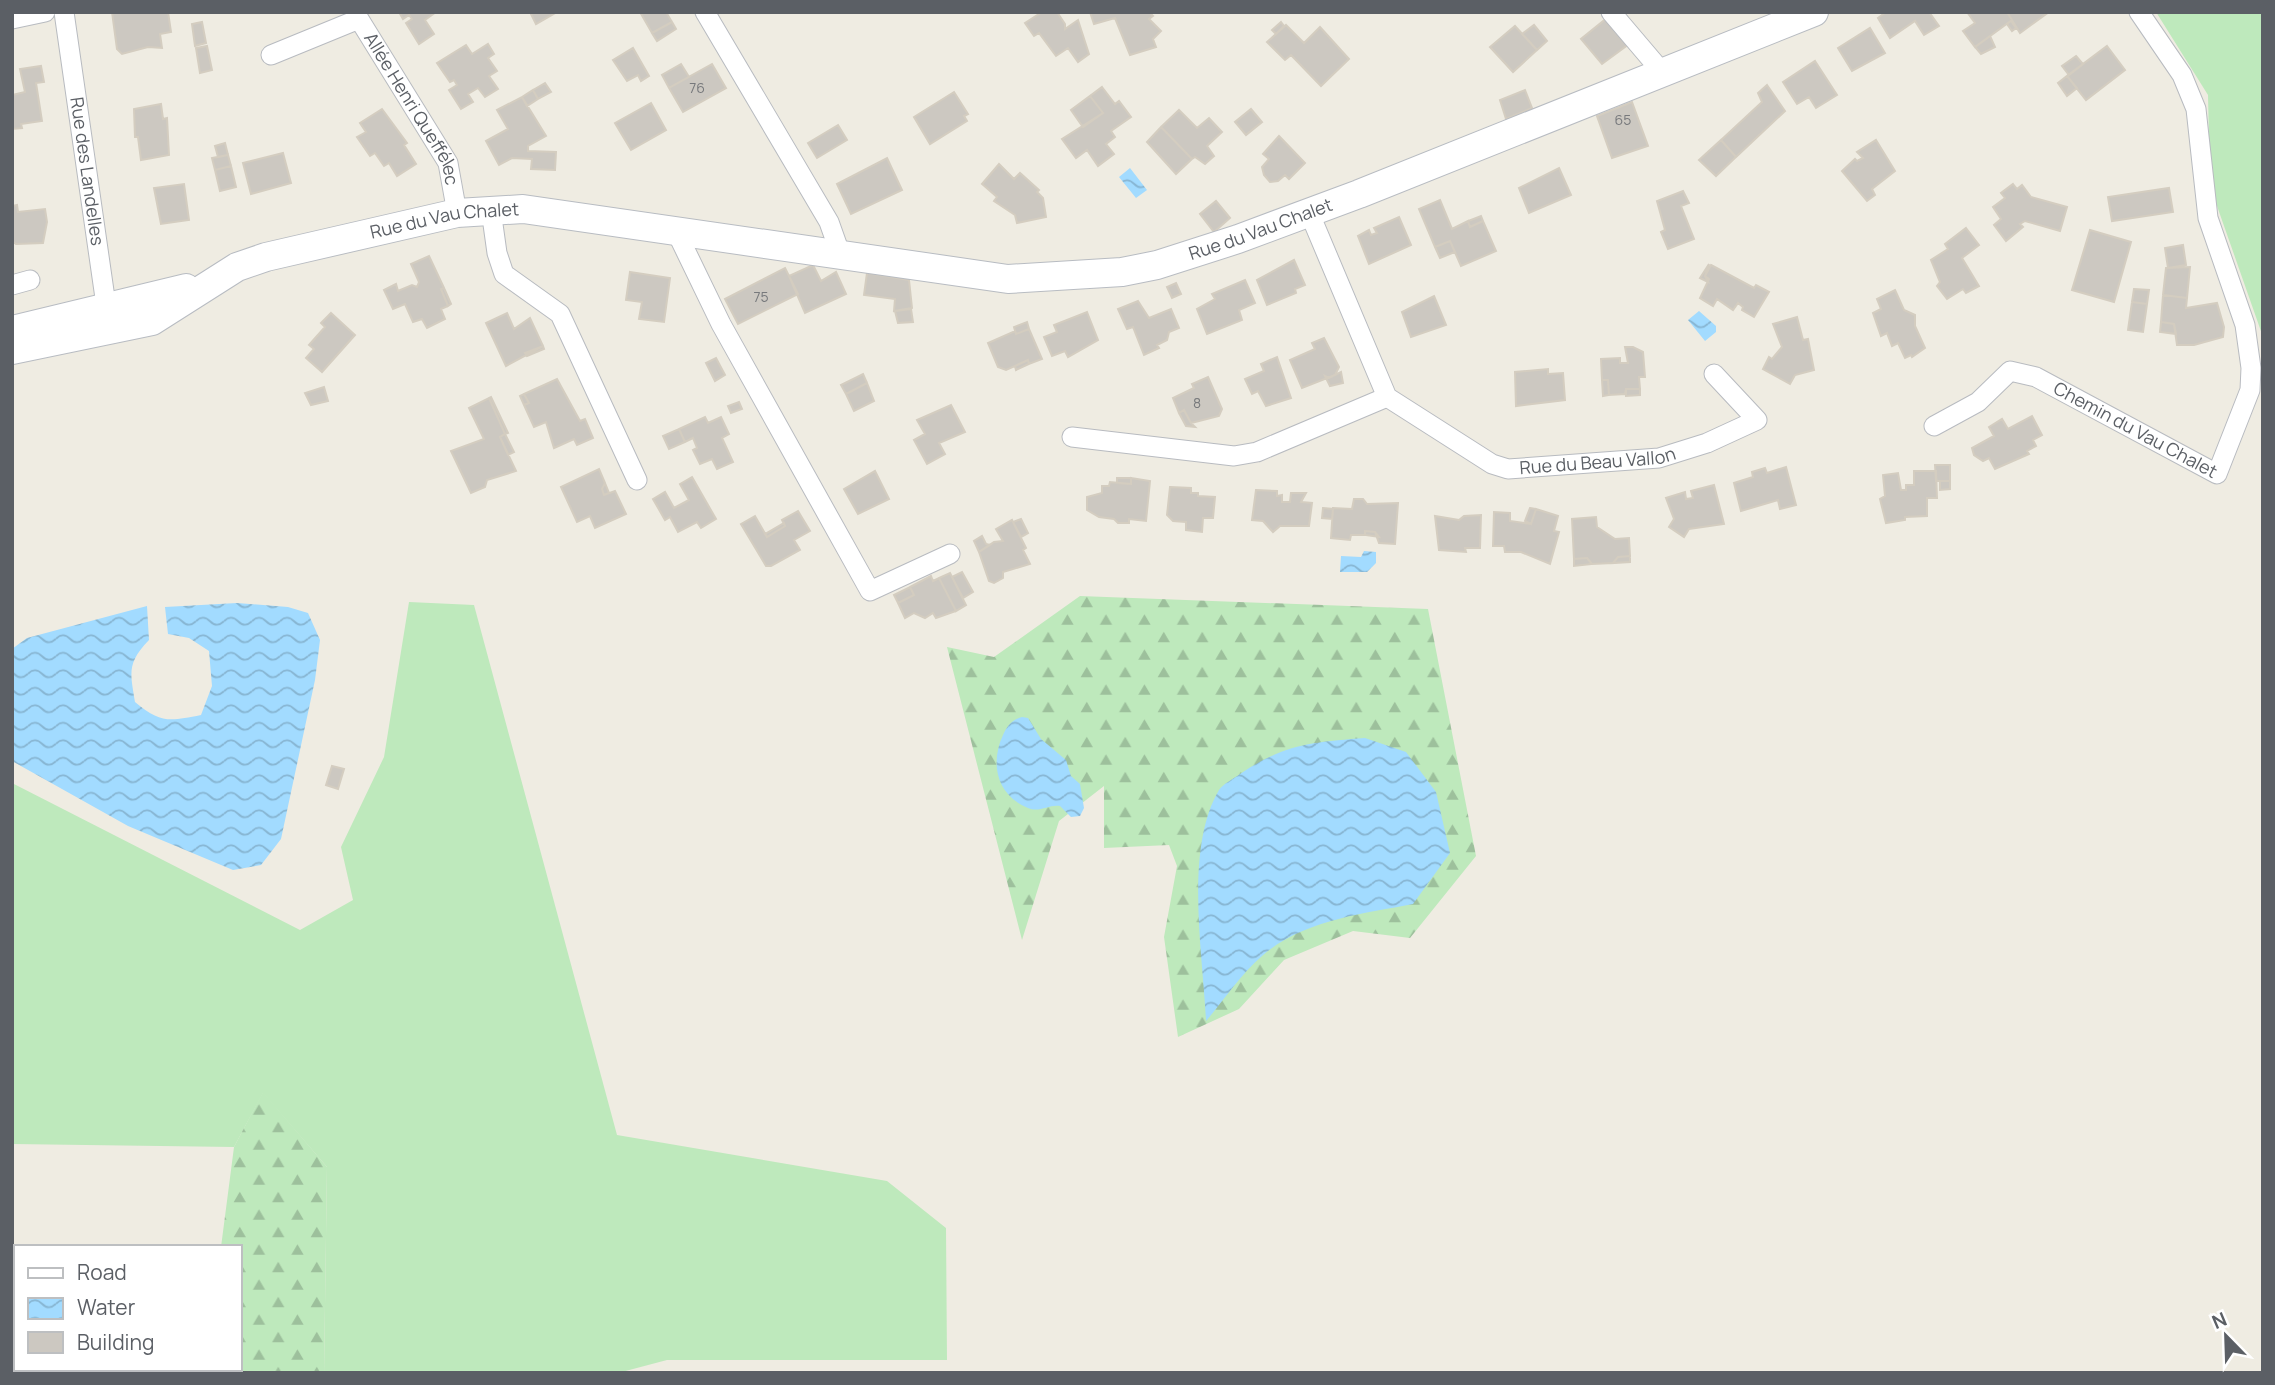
<svg xmlns="http://www.w3.org/2000/svg" width="2275" height="1385" viewBox="0 0 2275 1385" font-family="Manrope,sans-serif">
	<style>
		.grass { fill: #bee9bc }
		.forest { fill: url(#forest-firs) }
		.water { fill: url(#water-waves) }
		.building { fill: #ccc8c1; stroke: #d4cdc0; stroke-width: 2 }
		.lines { fill: none; stroke-linecap: round; stroke-linejoin: round }
		.street-casing { stroke: #b8bbc0; stroke-width: 21 }
		.secondary-casing { stroke: #b8bcc2; stroke-width: 30 }
		.street { stroke: #fff; stroke-width: 19 }
		.secondary { stroke: #fff; stroke-width: 28 }
		.labels { text-anchor: middle; stroke-width: 5; stroke-linejoin: round; paint-order: stroke }
		.number-label { font-size: 14px; fill: #77797c }
		.street-label { font-size: 18px; fill: #5b5f65; stroke: #fff }
	</style>
	<defs>
		<pattern id="forest-firs" width="22" height="20" patternUnits="userSpaceOnUse" patternTransform="scale(1.75)"><rect width="22" height="20" fill="#bee9bc"/><path d="M5 1l3.5 6h-7zM16 11l3.5 6h-7z" fill="#9dc09c"/></pattern>
		<pattern id="water-waves" width="16" height="10" patternUnits="userSpaceOnUse" patternTransform="scale(1.75)"><rect width="16" height="10" fill="#a2dbff"/><path d="M0 5q4-4 8 0t8 0" fill="none" stroke="#87b5d2"/></pattern>
	</defs>
	<rect width="100%" height="100%" fill="#efece2"/>
	<!-- grass -->
	<path class="grass" d="M2156,12H2263V337L2210,186L2208,95Z
		M409,602L474,605L617,1135L887,1181L946,1228L947,1360H667L618,1373H324L327,1167L263,1093L234,1147L12,1144V783L300,930L353,900L341,847L384,757Z"/>
	<!-- forest -->
	<path class="forest" d="M1080,596L1428,609L1476,856L1410,938L1353,931L1284,960L1239,1009L1178,1037L1164,937L1177,866L1169,845L1104,848V786L1059,821L1022,940L947,647L994,657Z
		M263,1092L327,1167L324,1373L164,1372L240,1369V1247H221L234,1147Z"/>
	<!-- water -->
	<path class="water" d="M1130,168L1147,190L1136,198L1119,177Z
		M1699,311L1716,326V332L1705,341L1688,320Z
		M1364,551L1376,552V563L1367,572H1340L1341,556L1361,557Z
		M237,603L288,607L308,613L320,640L315,680L281,839L261,865L233,870L128,826L12,761V649L27,638L147,606L149,640C127,663 130,672 135,702C161,724 170,721 201,715L212,686L209,651L189,638L168,634L165,607Z
		M1022,717L1028,718L1041,739L1066,760L1071,776L1080,784L1084,808L1080,816L1071,817L1060,806C1049,804 1040,813 1028,808C996,795 990,763 1003,735C1007,726 1013,719 1022,717Z
		M1365,738L1406,752L1436,792L1450,853L1413,904C1362,914 1303,920 1262,956C1241,974 1224,1000 1206,1021C1203,954 1184,849 1219,790C1223,784 1233,779 1240,774C1284,744 1313,742 1365,738Z"/>
	<!-- building -->
	<path class="building" d="M112,12H168L171,32L160,34L162,48L148,47L122,54L117,49Z
		M399,12H436L425,20L434,34L419,44L406,23L412,19L409,15L403,19Z
		M530,12H557L536,24Z
		M640,12H666L672,22L652,33Z
		M1042,12H1057L1065,24V29L1078,20L1089,54L1078,62L1068,48L1056,56L1039,33L1034,36L1025,23Z
		M1090,12H1149L1153,16L1149,19L1161,31L1153,39L1156,47L1130,55L1115,18L1094,24Z
		M1886,12H1929L1939,26L1924,35L1915,21L1890,38L1878,18Z
		M1967,12H2007L2012,20L1975,47L1963,31L1975,23Z
		M2007,12H2049L2020,33Z
		M1607,18L1629,44L1602,64L1581,39Z
		M2011,21L2016,28L2012,31L2007,24Z
		M202,22L206,43L195,46L192,24Z
		M672,22L676,29L657,41L652,33Z
		M1281,22L1284,26L1276,34L1272,30Z
		M1286,25L1304,43L1320,27L1349,59L1321,86L1291,55L1285,60L1267,42Z
		M1534,25L1547,41L1537,50L1522,34Z
		M1515,26L1537,50L1513,72L1490,47Z
		M1870,28L1885,53L1852,71L1838,48Z
		M1990,36L1995,47L1981,54L1975,47Z
		M488,44L494,54L488,58L497,71L489,76L498,89L485,97L478,88L468,94L473,102L461,109L449,90L457,85L454,80L450,82L437,63L466,45L472,54Z
		M207,46L212,70L200,73L196,48Z
		M2107,46L2125,70L2086,100L2067,76Z
		M633,48L649,76L641,81L638,75L627,81L613,60Z
		M2076,56L2083,64L2069,75L2062,66Z
		M1815,61L1837,95L1816,108L1809,97L1797,104L1783,82Z
		M681,64L689,77L669,88L662,75Z
		M712,64L726,88L683,112L669,88Z
		M41,66L44,82L36,83L42,121L21,124L22,128L12,129V95L25,92L20,69Z
		M2067,76L2077,88L2067,96L2058,83Z
		M545,83L551,92L538,99L533,90Z
		M1767,85L1785,111L1736,157L1721,140L1762,102L1758,93Z
		M1102,87L1115,104L1119,101L1131,117L1111,131L1115,137L1106,144L1114,154L1098,166L1087,150L1076,158L1062,139L1103,113L1090,96Z
		M533,90L538,99L527,106L522,97Z
		M1525,90L1532,108L1506,119L1500,100Z
		M954,92L968,114L964,116L967,121L930,144L914,117Z
		M1090,96L1103,113L1083,127L1071,110Z
		M522,97L546,136L528,146V151L556,152L555,170L531,169L532,159L512,158L499,165L486,141L508,129L497,110Z
		M1632,102L1648,146L1612,158L1597,116Z
		M651,103L666,130L631,150L615,123Z
		M161,104L163,119L167,118L169,155L141,160L138,137H135L134,109Z
		M382,109L407,143L404,145L416,164L397,176L389,163L384,166L375,153L370,156L357,137L366,132L360,123Z
		M1251,109L1262,122L1246,135L1235,122Z
		M1179,110L1197,128L1209,118L1222,132L1207,146L1214,156L1205,164L1195,157L1192,159L1161,127Z
		M838,125L847,140L817,158L808,143Z
		M1161,127L1192,159L1176,174L1147,142Z
		M1279,136L1305,163L1289,179L1285,175L1278,181L1270,182L1264,175L1262,167L1269,159L1263,154Z
		M1721,140L1736,157L1716,176L1699,160Z
		M1876,140L1895,171L1872,189L1875,195L1867,201L1842,171L1855,159L1857,161L1863,158L1857,152Z
		M225,143L228,155L218,157L215,146Z
		M283,153L291,183L251,194L243,163Z
		M228,155L231,166L215,170L212,158Z
		M887,158L902,190L851,214L837,184Z
		M999,164L1014,179L1020,173L1039,190L1037,192L1043,198L1046,217L1017,223L1015,215L994,201L997,197L982,184Z
		M231,166L236,187L220,191L215,170Z
		M1559,168L1571,195L1529,213L1519,188Z
		M184,184L189,220L161,224L154,188Z
		M2013,184L2017,189L2022,185L2031,197L2067,207L2060,231L2025,221L2020,224L2023,227L2006,241L1994,225L2001,219L1993,207L2005,198L2001,193Z
		M2169,188L2173,212L2112,221L2108,197Z
		M1683,191L1689,203L1681,206L1694,239L1668,249L1661,232L1665,230L1657,201Z
		M1440,200L1452,229L1468,221L1470,227L1483,221L1496,251L1461,266L1450,241L1435,247L1419,209Z
		M1216,201L1230,218L1214,232L1200,214Z
		M17,205L18,212L45,209L47,222L43,243L16,244L12,241V206Z
		M1481,216L1483,221L1470,227L1468,221Z
		M1399,217L1411,245L1369,264L1358,236L1369,230L1371,235L1377,233L1374,228Z
		M1966,228L1979,245L1962,258L1979,286L1966,293L1963,289L1947,299L1937,286L1940,282L1931,260L1948,249L1945,244Z
		M2090,230L2131,242L2114,302L2072,290Z
		M1450,241L1455,252L1440,258L1435,247Z
		M2183,245L2186,265L2168,268L2165,248Z
		M429,256L444,288L441,289L448,306L441,309L445,319L427,328L422,319L413,322L405,304L393,309L384,290L396,284L398,291L412,285L417,287L419,282L411,264Z
		M1294,260L1305,285L1295,289L1296,293L1267,305L1257,280Z
		M1709,264L1705,276L1708,282L1700,278Z
		M813,265L821,281L836,272L846,294L805,313L789,276Z
		M1711,265L1754,288L1756,285L1769,292L1754,317L1742,310L1743,307L1738,303L1733,310L1717,299L1713,306L1700,298L1709,279L1705,276Z
		M2190,267L2187,298L2163,295L2166,268Z
		M785,268L798,294L738,324L725,299Z
		M630,272L670,278L664,322L639,319L642,302L626,300Z
		M867,273L909,280L912,308L894,311L895,299L864,295Z
		M1245,280L1255,303L1239,310L1242,320L1207,334L1197,309L1215,299L1212,294Z
		M1176,283L1181,294L1172,298L1167,287Z
		M444,288L451,304L448,306L441,289Z
		M2134,289L2149,290L2147,304L2132,302Z
		M1895,290L1904,310L1915,315V326L1925,348L1912,357L1911,355L1905,358L1898,343L1892,346L1887,333L1881,336L1873,313L1881,309L1877,299Z
		M2163,295L2187,298L2186,308L2217,303L2224,327L2223,337L2194,345H2177L2174,324L2161,322Z
		M1434,296L1446,325L1411,337L1402,312Z
		M1138,301L1149,318L1171,309L1179,328L1169,332L1167,340L1157,345L1159,348L1144,355L1133,327L1127,329L1118,309Z
		M2132,302L2147,304L2143,332L2128,330Z
		M911,309L913,322L898,323L895,311Z
		M1087,312L1098,340L1068,357L1065,351L1052,356L1044,337L1057,332L1054,325Z
		M331,313L355,335L322,372L306,358L314,349L309,345L325,327L321,323Z
		M507,313L514,329L530,318L543,346L506,366L486,323Z
		M1797,317L1803,340L1808,339L1814,370L1795,375L1790,384L1763,369L1769,357L1772,359L1782,347L1773,324Z
		M1027,322L1029,329L1016,334L1014,327Z
		M2161,322L2174,324L2176,334L2160,332Z
		M1029,329L1042,359L1029,364L1028,360L1006,370L998,367L988,343L1015,331L1016,334Z
		M1324,338L1339,367L1335,375L1302,388L1290,360L1315,349L1312,343Z
		M543,346L544,349L527,356L525,353Z
		M1625,347H1633L1643,352L1645,377H1639L1640,389H1626L1625,394L1609,395L1608,380H1602L1601,359L1620,358V363H1628Z
		M1277,357L1291,398L1266,406L1258,391L1252,394L1245,379L1264,371L1261,364Z
		M716,358L725,375L715,381L706,363Z
		M1028,360L1029,364L1016,370L1015,366Z
		M1548,369V374L1563,373L1565,400L1516,406L1515,372Z
		M1341,372L1343,383L1330,386L1325,376L1329,378Z
		M863,374L867,383L846,394L841,385Z
		M1208,377L1222,409L1219,416L1191,423L1184,410L1179,413L1173,398L1194,388L1192,384Z
		M557,379L580,421L585,419L593,438L577,445L574,439L554,448L546,422L534,427L524,405L529,403L524,394Z
		M1602,380H1608L1609,395L1603,396Z
		M867,383L874,401L854,411L846,394Z
		M324,387L328,401L311,405L305,393Z
		M1626,389H1640V395L1626,396Z
		M524,394L529,403L524,405L520,396Z
		M491,397L508,433L505,434L489,398Z
		M489,398L505,434L500,437L516,471L487,480L485,487L471,493L451,451L484,439L469,408Z
		M739,402L742,409L731,413L728,406Z
		M951,405L965,432L939,443L945,454L927,464L914,440L925,434L917,420Z
		M1184,410L1191,423L1195,427L1186,426L1179,413Z
		M2032,416L2042,435L2033,440L2036,446L2027,451L2029,454L1995,469L1989,458L1983,461L1974,455L1972,448L1994,436L1989,427L2002,419L2008,429Z
		M705,417L708,423L721,417L729,434L722,438L733,462L717,469L712,459L700,464L693,450L697,448L693,438L685,442L679,429Z
		M679,429L685,442L669,449L663,436Z
		M505,434L514,452L508,455L500,437Z
		M1935,465H1950V481H1936Z
		M1786,467L1796,505L1780,509L1778,500L1741,511L1734,483L1753,477L1752,472L1765,468L1767,473Z
		M599,469L605,483L602,489L604,495L615,491L626,514L595,528L590,516L577,522L561,487Z
		M875,471L889,499L858,514L844,489Z
		M1914,471H1936L1937,498H1927V516L1905,517V520L1886,523L1880,499L1885,496L1883,475L1898,473L1901,490H1906V485H1914Z
		M692,477L716,519L701,528L697,522L678,532L670,517L665,520L653,499L665,492L674,508L689,500L680,484Z
		M1117,478H1131V484L1117,483Z
		M1131,478L1150,481L1146,521L1129,519V523H1118L1114,519L1099,517L1087,510V497L1102,493V486H1109L1110,482L1131,484Z
		M1940,481H1950V489L1940,490Z
		M605,483L609,493L604,495L602,489Z
		M1714,485L1724,524L1689,529L1684,537L1669,527L1674,519L1666,498L1685,492L1686,499L1693,498L1691,491Z
		M1170,487L1191,488V493H1198V496L1215,497L1213,518H1203L1202,532L1186,530V522L1173,521L1167,515Z
		M1256,490L1277,491V496L1282,495V502H1290L1291,493H1306L1301,502L1312,503L1309,526H1280L1273,532L1263,521L1252,520Z
		M1354,499H1363L1367,504L1398,503L1395,544L1379,543L1375,532L1365,531V535H1351L1350,540L1331,538L1333,508L1352,509Z
		M1323,508L1333,509L1332,519L1322,518Z
		M1530,508L1536,509L1531,524L1525,521Z
		M1536,509L1558,516L1554,531L1559,532L1550,564L1521,552H1505L1504,546H1493L1494,512L1510,513V521L1531,524Z
		M798,511L810,531L794,540L800,550L771,566H766L741,524L755,516L767,537L785,526L782,520Z
		M1481,515L1480,548H1465L1466,552L1439,550L1435,516L1459,520L1464,516Z
		M1596,517L1597,527L1615,539L1629,538L1630,556L1618,557L1613,563L1592,564L1587,558L1574,559L1572,519Z
		M1021,519L1028,533L1021,537L1013,522Z
		M1012,520L1026,548L1023,550L1030,564L1003,572V578L994,583L989,581L979,552L994,542L1003,541L996,529Z
		M784,523L785,526L767,537L765,534Z
		M1365,531L1375,532L1379,537L1365,535Z
		M982,536L986,544L990,545L979,552L974,541Z
		M1630,556V562L1613,563L1618,557Z
		M1587,558L1592,564L1574,566V559Z
		M962,572L973,592L963,598L952,577Z
		M950,573L966,605L956,611L939,578Z
		M931,576L933,581L939,578L956,611L936,618L933,613L925,618L914,613L905,618L898,603L914,595L910,587Z
		M910,587L914,595L898,603L894,595Z
		M332,766L344,769L338,789L326,785Z"/>
	<g class="lines">
		<!-- street casing -->
		<g class="street-casing">
			<g id="street">
				<path id="s1" d="M64,12L108,319"/>
				<path d="M705,12L829,222L840,253"/>
				<path d="M1611,12L1662,72"/>
				<path d="M12,19L45,12"/>
				<path id="s2" d="M271,55L359,19L448,163L457,213"/>
				<path d="M491,210L497,253L504,274L560,314L637,480"/>
				<path id="s3" d="M1309,212L1387,397L1492,464L1508,469L1659,458L1707,443L1757,420L1714,374"/>
				<path d="M675,229L721,324L870,591L950,554"/>
				<path d="M12,285L30,280"/>
				<path id="s4" d="M1934,426L1978,402L2010,371L2036,377L2217,474L2250,390L2251,368L2245,325L2208,218L2196,109L2182,75L2139,12"/>
				<path d="M1072,437L1234,456L1257,452L1387,397"/>
			</g>
		</g>
		<!-- secondary casing -->
		<g class="secondary-casing">
			<g id="secondary">
				<path d="M12,330L186,288"/>
				<path id="s5" d="M12,350L152,321L237,267L266,257L457,213L523,209L1008,279L1122,272L1157,265L1238,239L1359,194L1814,12"/>
			</g>
		</g>
		<!-- street -->
		<use href="#street" class="street"/>
		<!-- secondary -->
		<use href="#secondary" class="secondary"/>
	</g>
	<g class="labels">
		<!-- number labels -->
		<g class="number-label">
			<text x="697" y="93">76</text>
			<text x="1623" y="125">65</text>
			<text x="761" y="302">75</text>
			<text x="1197" y="408">8</text>
		</g>
		<!-- street labels -->
		<g class="street-label">
			<text dy="6" stroke="none"><textPath href="#s2" startOffset="200">Allée Henri Queffélec</textPath></text>
			<text dy="6" stroke="none"><textPath href="#s1" startOffset="161">Rue des Landelles</textPath></text>
			<text dy="6" stroke="none"><textPath href="#s5" startOffset="457">Rue du Vau Chalet</textPath></text>
			<text dy="6" stroke="none"><textPath href="#s5" startOffset="1286">Rue du Vau Chalet</textPath></text>
			<text dy="6" stroke="none"><textPath href="#s4" startOffset="234">Chemin du Vau Chalet</textPath></text>
			<text dy="6" stroke="none"><textPath href="#s3" startOffset="432">Rue du Beau Vallon</textPath></text>
		</g>
	</g>
	<!-- border -->
	<rect width="2275" height="1385" fill="none" stroke="#5b5f65" stroke-width="28"/>
	<!-- legend -->
	<rect x="14" y="1245" width="228" height="126" fill="#ffffff" stroke="#bdbfc1" stroke-width="2"/>
	<rect x="28" y="1268" width="35" height="10" fill="#ffffff" stroke="#bdbfc1" stroke-width="2"/>
	<text x="77" y="1280" font-size="21" fill="#5b5f65">Road</text>
	<rect x="28" y="1298" width="35" height="21" fill="url(#water-waves)" stroke="#bdbfc1" stroke-width="2"/>
	<text x="77" y="1315" font-size="21" fill="#5b5f65">Water</text>
	<rect x="28" y="1332" width="35" height="21" fill="#ccc8c1" stroke="#bdbfc1" stroke-width="2"/>
	<text x="77" y="1350" font-size="21" fill="#5b5f65">Building</text>
	<!-- north arrow -->
	<g transform="translate(2226 1336) rotate(337)" stroke="#ffffff" stroke-width="5" paint-order="stroke">
	<path d="M0-5L12 26L0 18L-12 26Z" fill="#5b5f65"/>
	<text y="-10" font-size="19" font-weight="bold" text-anchor="middle" fill="#5b5f65">N</text>
	</g>
</svg>
